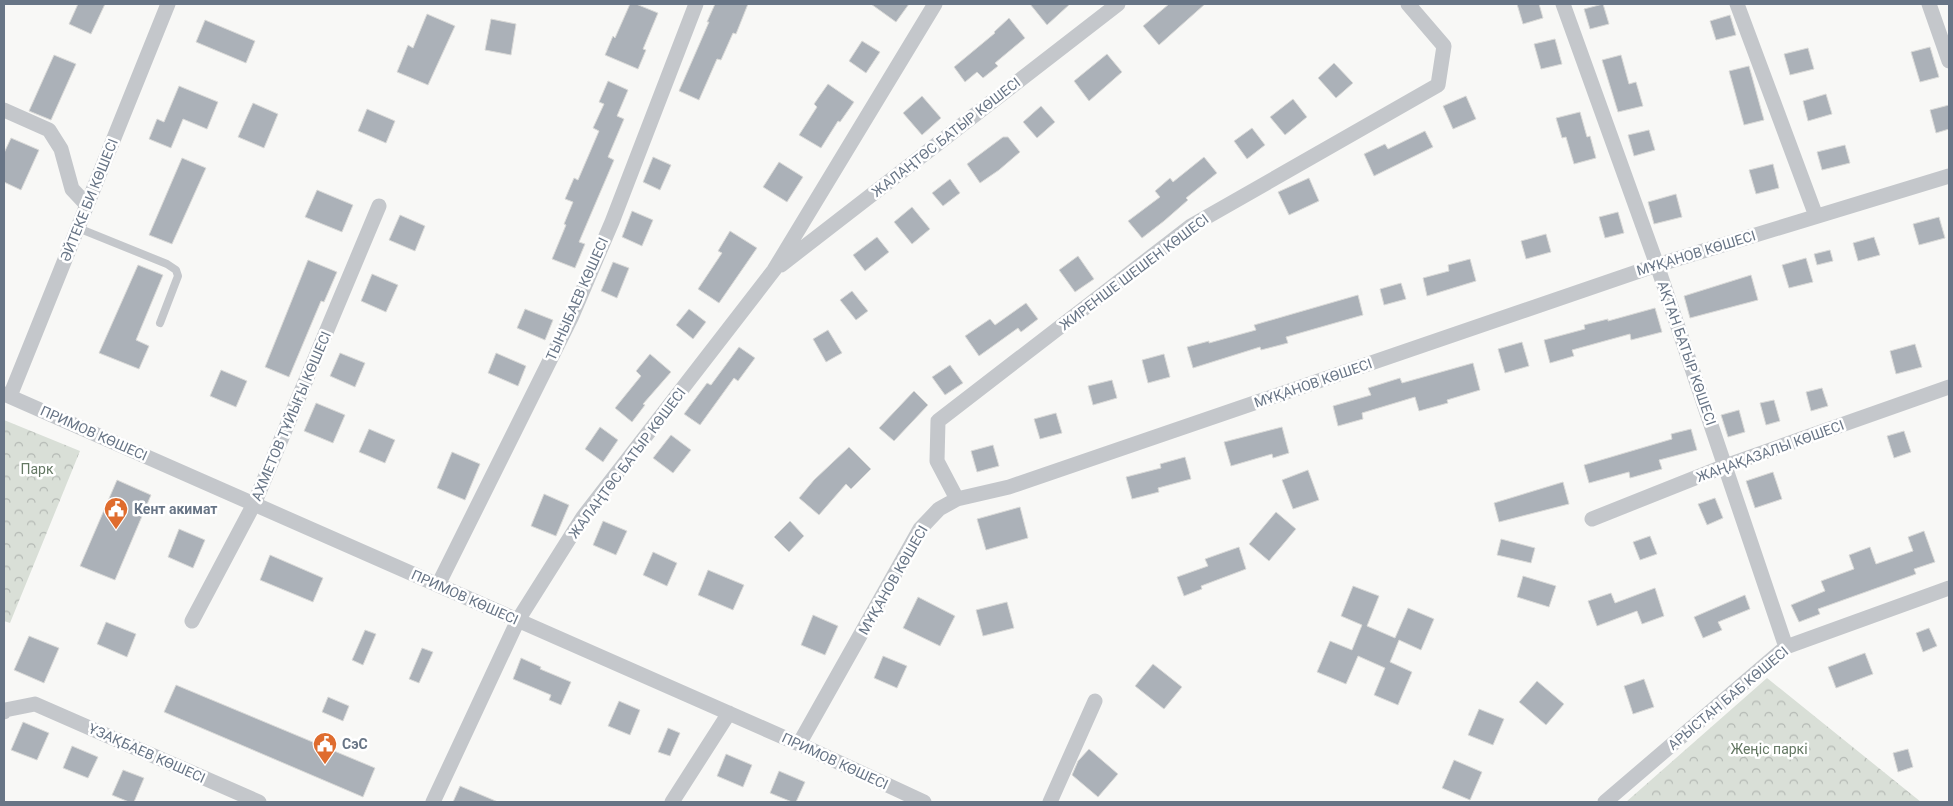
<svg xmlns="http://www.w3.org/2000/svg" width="1953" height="806" viewBox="0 0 1953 806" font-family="Roboto,sans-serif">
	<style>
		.forest { fill: url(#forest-crowns) }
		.building { fill: #abb1b8; stroke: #dadad8 }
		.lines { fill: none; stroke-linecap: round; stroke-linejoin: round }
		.lane { stroke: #c4c7cb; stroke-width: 8 }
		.street { stroke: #c4c7cb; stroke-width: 15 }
		.labels { text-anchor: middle; stroke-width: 5; stroke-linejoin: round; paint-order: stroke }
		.street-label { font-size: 14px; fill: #687586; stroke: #fff }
		.park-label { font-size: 14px; fill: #647863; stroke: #fff }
		.poi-label { font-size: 14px; font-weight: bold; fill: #687586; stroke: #fff; text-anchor: start }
	</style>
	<defs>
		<pattern id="forest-crowns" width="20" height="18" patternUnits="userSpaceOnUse" patternTransform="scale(1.25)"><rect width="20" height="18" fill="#d9dfd7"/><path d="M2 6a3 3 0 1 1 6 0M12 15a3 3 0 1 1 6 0" fill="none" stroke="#b4b9b4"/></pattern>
	</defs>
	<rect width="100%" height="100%" fill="#f8f8f6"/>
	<!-- forest -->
	<path class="forest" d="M4,420L80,451L10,623L4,621Z
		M1767,678L1921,802H1626Z"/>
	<!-- building -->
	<path class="building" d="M78,4H105L91,34L69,24Z
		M630,4H636L658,13L643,49L646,50L638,69L605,55L613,36L615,38Z
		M715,4H748L736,34L733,33L721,60L717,59L699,100L679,91L709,22H707Z
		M871,4H909L896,22Z
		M1030,4H1070L1047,25Z
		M1169,4H1205L1159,45L1143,26Z
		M1517,4H1539L1543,18L1523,24Z
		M1603,4L1609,24L1590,29L1584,9Z
		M427,14L455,26L428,85L397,72L408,45L413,48Z
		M1730,15L1736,35L1716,40L1710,21Z
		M1009,18L1025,38L995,63L998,66L983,78L977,72L965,82L954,67L995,33L994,32Z
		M491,19L516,24L511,55L485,50Z
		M205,20L255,41L246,63L196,42Z
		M1555,39L1562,64L1541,69L1534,44Z
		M862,41L880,52L866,73L849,61Z
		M1930,47L1939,77L1920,82L1911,52Z
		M1808,48L1814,69L1790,75L1784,54Z
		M1107,54L1122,72L1089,101L1074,81Z
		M54,55L76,64L51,120L29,111Z
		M1621,55L1629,84L1636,82L1643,106L1618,112L1602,60Z
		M1334,63L1353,83L1336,98L1318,78Z
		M1749,66L1764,120L1744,125L1729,71Z
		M608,81L628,90L617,116L624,119L608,157L614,160L579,242L585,244L575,268L552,259L566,225L564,224L573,202L565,199L574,178L578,180L599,131L593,128L604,104L599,102Z
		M828,84L854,102L840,122L838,121L821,148L799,135L817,107L814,104Z
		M179,86L218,102L207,129L183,119L171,148L149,139L157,119L164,122Z
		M1826,94L1832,114L1808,121L1803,101Z
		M922,96L941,118L922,135L903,113Z
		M1466,96L1476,119L1453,129L1443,106Z
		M1293,99L1307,117L1285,135L1270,117Z
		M253,103L278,114L264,148L238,137Z
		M1949,105V129L1936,133L1930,110Z
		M1041,106L1055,122L1037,138L1023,122Z
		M367,109L395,121L386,143L358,131Z
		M1580,112L1587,137L1590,136L1596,158L1574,164L1566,137L1562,138L1556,118Z
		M1252,128L1265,145L1247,159L1234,141Z
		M1649,130L1655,150L1634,156L1628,135Z
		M1425,131L1433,147L1374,176L1364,154L1385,144L1388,149Z
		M1003,137H1008L1020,152L999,170L980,183L967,164Z
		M11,138L39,150L21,190L4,182V153Z
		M1845,145L1850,163L1822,170L1817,152Z
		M653,157L671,165L660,190L643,182Z
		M1204,157L1217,173L1186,198L1188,200L1164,221L1142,238L1128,221L1160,197L1155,191L1170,178L1173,182Z
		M182,158L206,168L172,244L149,235Z
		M779,162L803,177L787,202L763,187Z
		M1773,164L1779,188L1756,194L1749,170Z
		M1309,178L1319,201L1289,215L1278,192Z
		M950,179L960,193L943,206L932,193Z
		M317,190L353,205L342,232L305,217Z
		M1676,194L1682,217L1654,224L1648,202Z
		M912,207L930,229L912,244L894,222Z
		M632,211L653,220L642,246L622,237Z
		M1618,212L1624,233L1605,238L1599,217Z
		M400,215L425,226L415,251L389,240Z
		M1939,217L1945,238L1919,245L1913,224Z
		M730,231L757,248L719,303L698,289L722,253L718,251Z
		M1546,234L1551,252L1526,259L1521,241Z
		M877,237L889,252L865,271L853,255Z
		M1874,237L1880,255L1858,261L1853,243Z
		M1830,250L1833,261L1817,265L1814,254Z
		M1078,256L1094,279L1075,292L1059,270Z
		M1806,258L1813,282L1789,288L1782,265Z
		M1470,259L1476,281L1427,296L1423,278L1449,271L1448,265Z
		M308,260L337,272L324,302L321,301L289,377L265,367Z
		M613,262L629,268L617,298L601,291Z
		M138,265L163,275L136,340L149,346L139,369L99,353Z
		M372,274L398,285L386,312L361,301Z
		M1751,275L1758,300L1690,318L1684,296Z
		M1401,283L1406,299L1384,305L1380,289Z
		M852,291L868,311L856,320L840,300Z
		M1358,295L1363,315L1286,337L1288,343L1261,350L1260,347L1193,368L1187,347L1209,341V343L1256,330L1254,325Z
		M1026,303L1038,319L1021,332L1018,328L979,356L965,336L990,319L995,325Z
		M1655,308L1662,332L1631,340L1630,334L1572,350L1574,356L1550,363L1544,340L1585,329L1584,325L1608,319V321Z
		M525,309L553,320L545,340L517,328Z
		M689,309L706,322L693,339L676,325Z
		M828,330L842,353L826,362L813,339Z
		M1522,342L1529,366L1505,373L1498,349Z
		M1915,344L1922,367L1896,374L1890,351Z
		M739,347L755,358L738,381L734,378L700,425L684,414L707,383L711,385Z
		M340,353L365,363L355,387L330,376Z
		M496,353L526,366L518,386L488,373Z
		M650,354L671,372L643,404L645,405L632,422L615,408L641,376L636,371Z
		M1164,354L1170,377L1148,383L1142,360Z
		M1473,363L1480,390L1447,400L1448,403L1419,411L1415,397L1362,413L1363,419L1338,426L1333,406L1371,395L1368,388L1400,378L1402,383Z
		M950,365L963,383L945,395L932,377Z
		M221,370L247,381L236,407L210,396Z
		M1112,380L1117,398L1093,405L1088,386Z
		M1822,388L1828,406L1811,411L1806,392Z
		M914,391L928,405L894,441L879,428Z
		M1774,400L1780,421L1766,425L1760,403Z
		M316,403L345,415L333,443L304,431Z
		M1739,410L1745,432L1728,437L1721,415Z
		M1056,413L1062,433L1040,439L1034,419Z
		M600,427L618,440L603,462L585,449Z
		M1282,427L1289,453L1273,458L1272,454L1231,466L1224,442Z
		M369,429L395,440L385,463L359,452Z
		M1691,429L1697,450L1659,460L1662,469L1630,478L1629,472L1589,483L1584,465L1672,439L1671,434Z
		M1904,431L1911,452L1894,458L1887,436Z
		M671,435L691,450L673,473L653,458Z
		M993,445L999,466L977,472L971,451Z
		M849,447L871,469L851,489L846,484L819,515L799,498L814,480Z
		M452,452L480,464L465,500L437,488Z
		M1185,457L1191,479L1158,488L1159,492L1132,499L1126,477L1161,468L1160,464Z
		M1308,470L1319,500L1293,509L1282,480Z
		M1773,472L1782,499L1755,508L1746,481Z
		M117,480L151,495L115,580L80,566Z
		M1563,482L1569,504L1499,522L1494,503Z
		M544,494L569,505L556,536L531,526Z
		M1715,498L1723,518L1707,525L1698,504Z
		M1020,507L1028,538L986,550L977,519Z
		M1276,512L1296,529L1269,561L1249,544Z
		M603,521L627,531L616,555L593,545Z
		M790,521L804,536L789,552L774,537Z
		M179,529L205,540L193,568L168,557Z
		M1924,531L1935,562L1914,569L1916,574L1818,609L1820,614L1799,622L1791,605L1825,591L1821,581L1854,569L1849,555L1870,547L1876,564L1913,551L1908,537Z
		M1650,536L1657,554L1640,560L1633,542Z
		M1501,539L1535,548L1531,563L1497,555Z
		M1239,547L1246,569L1201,586L1202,589L1184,596L1177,577L1208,566L1205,559Z
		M653,552L677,563L667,586L643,575Z
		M270,555L323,578L313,602L260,580Z
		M708,570L744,585L733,610L698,595Z
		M1523,576L1556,586L1549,607L1517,597Z
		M1353,586L1379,596L1367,626L1395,638L1408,608L1434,619L1421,650L1399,640L1390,662L1412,672L1398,705L1374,695L1385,668L1358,656L1346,684L1317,672L1330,641L1352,650L1362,625L1341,616Z
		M1655,588L1664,616L1642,624L1637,611L1597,626L1588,601L1611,593L1615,603Z
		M1745,595L1750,609L1718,622L1722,630L1703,638L1694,617Z
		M918,597L955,616L940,646L903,628Z
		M1007,602L1014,628L983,636L976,610Z
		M813,615L838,626L825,655L801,645Z
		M106,622L136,634L127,657L97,644Z
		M1929,628L1937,646L1923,652L1916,633Z
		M365,630L376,634L363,665L352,660Z
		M29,636L59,648L44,683L14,670Z
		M422,648L433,652L419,683L409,679Z
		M1865,653L1873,674L1836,688L1828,667Z
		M883,656L907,666L897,688L874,678Z
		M521,658L541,667L540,669L571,682L561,705L549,700L551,695L513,679Z
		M1153,664L1182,687L1164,709L1135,686Z
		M1644,679L1654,707L1633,714L1624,686Z
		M1537,681L1564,704L1546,725L1519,702Z
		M176,685L375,768L363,797L164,712Z
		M328,697L349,706L343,721L322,712Z
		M619,701L640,710L630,735L608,726Z
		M1479,709L1504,719L1493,745L1468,735Z
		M23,722L49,733L37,760L11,750Z
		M668,728L680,733L670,756L658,752Z
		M72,746L98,757L88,778L63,768Z
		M1089,749L1118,774L1098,797L1072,775L1078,761Z
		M1908,749L1913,767L1898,772L1893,753Z
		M726,754L752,765L743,787L717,776Z
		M1454,760L1482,772L1470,800L1442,788Z
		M123,770L144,778L134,802H129L112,795Z
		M779,771L805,782L796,802H792L770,793Z
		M460,786L498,802H453Z"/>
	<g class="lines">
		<!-- lane -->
		<path class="lane" d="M78,228L167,264L176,270L178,276L160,323"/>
		<!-- street -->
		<path class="street" d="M1563,4L1657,265L1786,647
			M1737,4L1816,216
			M1929,4L1949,61
			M4,110L49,130L61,149L72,189L87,205
			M781,265L1118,4
			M4,394L799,744L924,802
			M10,396L168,4
			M957,499L937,461L938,421L1191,226L1438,85L1444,46L1408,4
			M1592,519L1725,466L1949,387
			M438,585L571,318L612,222L696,4
			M192,621L254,504L379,206
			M4,712L5,710L35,704L259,802
			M799,744L920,529L939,509L957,499L1009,487L1657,265L1949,176
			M433,802L518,620L583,517L774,270L935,4
			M672,802L729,713
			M1050,802L1095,701
			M1605,802L1786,647L1949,588"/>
	</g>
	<!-- icons -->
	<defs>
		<g id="civic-pin" transform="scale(1.25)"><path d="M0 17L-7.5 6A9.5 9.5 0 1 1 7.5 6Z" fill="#df6c2e" stroke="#fff"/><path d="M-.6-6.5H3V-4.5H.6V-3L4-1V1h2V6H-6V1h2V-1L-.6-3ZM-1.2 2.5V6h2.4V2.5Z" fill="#fff"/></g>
	</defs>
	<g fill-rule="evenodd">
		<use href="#civic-pin" x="116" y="509"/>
		<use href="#civic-pin" x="325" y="744"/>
	</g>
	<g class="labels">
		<!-- street labels -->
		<g class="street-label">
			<text transform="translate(946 137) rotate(-38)" y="5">ЖАЛАҢТӨС БАТЫР КӨШЕСІ</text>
			<text transform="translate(89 200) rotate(-68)" y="5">ӘЙТЕКЕ БИ КӨШЕСІ</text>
			<text transform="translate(1696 253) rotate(-17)" y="5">МҰҚАНОВ КӨШЕСІ</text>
			<text transform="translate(1134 272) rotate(-37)" y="5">ЖИРЕНШЕ ШЕШЕН КӨШЕСІ</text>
			<text transform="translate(577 299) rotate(-66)" y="5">ТЫНЫБАЕВ КӨШЕСІ</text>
			<text transform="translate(1687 353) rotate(71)" y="5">АҚТАН БАТЫР КӨШЕСІ</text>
			<text transform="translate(1313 383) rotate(-19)" y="5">МҰҚАНОВ КӨШЕСІ</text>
			<text transform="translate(291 416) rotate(-67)" y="5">АХМЕТОВ ТҰЙЫҒЫ КӨШЕСІ</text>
			<text transform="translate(94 433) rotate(24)" y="5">ПРИМОВ КӨШЕСІ</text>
			<text transform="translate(1770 451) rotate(-20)" y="5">ЖАҢАҚАЗАЛЫ КӨШЕСІ</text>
			<text transform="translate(627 463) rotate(-53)" y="5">ЖАЛАҢТӨС БАТЫР КӨШЕСІ</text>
			<text transform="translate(893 580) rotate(-60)" y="5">МҰҚАНОВ КӨШЕСІ</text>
			<text transform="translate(465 597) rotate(24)" y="5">ПРИМОВ КӨШЕСІ</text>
			<text transform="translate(1728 698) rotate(-40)" y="5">АРЫСТАН БАБ КӨШЕСІ</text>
			<text transform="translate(147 753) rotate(24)" y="5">ҰЗАҚБАЕВ КӨШЕСІ</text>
			<text transform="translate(835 761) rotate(25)" y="5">ПРИМОВ КӨШЕСІ</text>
		</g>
		<!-- park labels -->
		<g class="park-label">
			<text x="37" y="474">Парк</text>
			<text x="1769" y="754">Жеңіс паркі</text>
		</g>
		<!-- poi labels -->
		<g class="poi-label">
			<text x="134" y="514">Кент акимат</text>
			<text x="342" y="749">СэС</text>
		</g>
	</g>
	<!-- border -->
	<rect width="1953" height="806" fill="none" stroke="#687586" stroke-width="10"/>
</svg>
